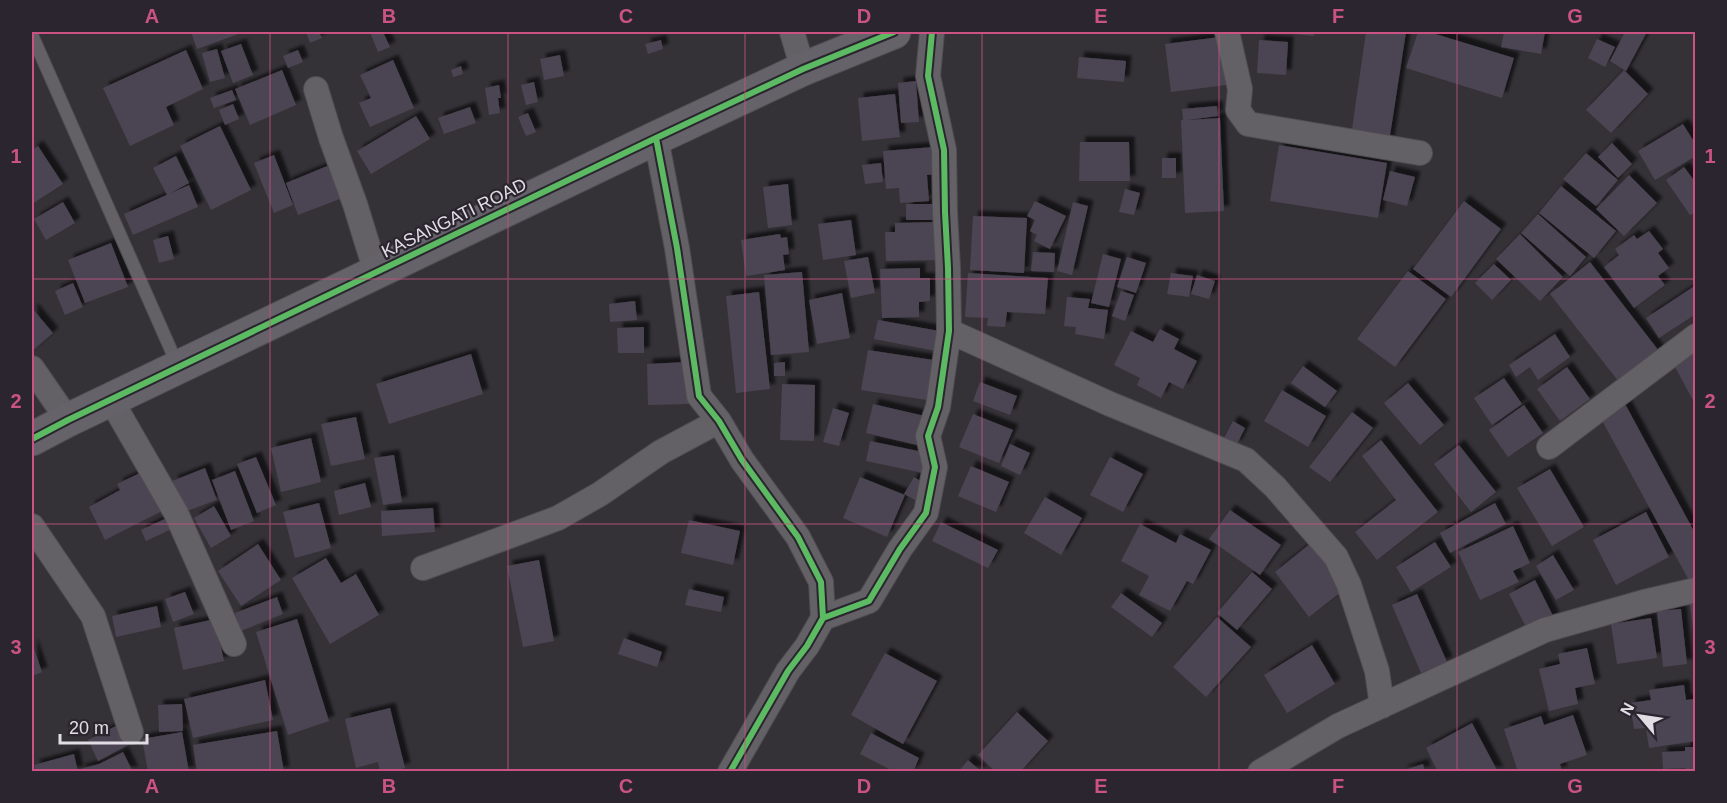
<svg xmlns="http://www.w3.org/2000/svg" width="1727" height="803" viewBox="0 0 1727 803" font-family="Arial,sans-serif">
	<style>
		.building { fill: #4c4452; filter: url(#shadow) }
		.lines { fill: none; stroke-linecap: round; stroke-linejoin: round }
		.lane-casing { stroke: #504d52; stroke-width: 14 }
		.street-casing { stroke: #504d52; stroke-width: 26 }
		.secondary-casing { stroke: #504d52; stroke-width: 35 }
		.lane { stroke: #636165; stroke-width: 12 }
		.street { stroke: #636165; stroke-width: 24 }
		.secondary { stroke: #656269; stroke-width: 33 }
		.cycleway-casing { stroke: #2a252f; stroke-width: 10 }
		.cycleway { stroke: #5cba63; stroke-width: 6 }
		.grid { fill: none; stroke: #cb5384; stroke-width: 1.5; stroke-opacity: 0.55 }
		.labels { text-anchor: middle; stroke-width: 4.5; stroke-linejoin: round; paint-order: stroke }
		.street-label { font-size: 18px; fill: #e1dde4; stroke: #2a252f }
		.neatline { fill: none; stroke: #cb5384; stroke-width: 2 }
		.grid-label { font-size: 20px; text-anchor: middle; font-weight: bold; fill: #cb5384 }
	</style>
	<defs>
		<filter id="shadow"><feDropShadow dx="5.5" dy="-5.5" stdDeviation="1.5" flood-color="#0009"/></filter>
	</defs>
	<rect width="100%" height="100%" fill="#343237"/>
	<!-- building -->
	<path class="building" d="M191,32H244L197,49Z
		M306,32H319L322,38L310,43Z
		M370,32H383L390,47L378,52Z
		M1294,32H1314V36L1294,34Z
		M1366,32H1406L1389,142L1351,136Z
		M1418,32H1429L1514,58L1502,98L1406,68Z
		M1504,32H1545L1541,54L1501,47Z
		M1625,32H1647L1626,71L1610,61Z
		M1220,37L1226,85L1171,92L1165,44Z
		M1597,39L1615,47L1605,67L1588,58Z
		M661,40L663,49L648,54L645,44Z
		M1259,40L1288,42L1286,75L1257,73Z
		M241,44L253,75L233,83L221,51Z
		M217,49L225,78L210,82L202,53Z
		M186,50L203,89L166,107L174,125L130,146L103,88Z
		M298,50L303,62L288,68L283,56Z
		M560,55L564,76L544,80L540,59Z
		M1079,57L1126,61L1124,82L1077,78Z
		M393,60L414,108L370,127L359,103L371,98L360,75Z
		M461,66L463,74L453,77L451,70Z
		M282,70L296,105L250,125L235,89Z
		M1624,70L1648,94L1611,133L1586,110Z
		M916,81L919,122L901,123L898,83Z
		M534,82L538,102L526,105L521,85Z
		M499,85L501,98H498L500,113L489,115L485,88Z
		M232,90L236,100L214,108L210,98Z
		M895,94L900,137L862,141L858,98Z
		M233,104L239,119L225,125L219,110Z
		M1217,106L1218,116L1187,120L1220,118L1224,211L1185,213L1181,120H1183L1182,109Z
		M470,107L476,123L444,134L438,118Z
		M528,113L536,132L526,136L518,117Z
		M416,116L430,139L371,174L357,151Z
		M1683,124L1696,145V156L1655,180L1638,151Z
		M220,126L251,190L211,210L180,146Z
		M1080,142H1129L1130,181H1079Z
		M1612,143L1632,164L1618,178L1598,157Z
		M1279,145L1387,163L1378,218L1270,201Z
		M38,146L63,184L32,204V150Z
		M934,147L936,174L927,175L929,201L900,203L899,188L886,189L883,151Z
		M1586,153L1618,180L1596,206L1563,179Z
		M274,155L293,205L274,213L254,163Z
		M176,156L189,183L167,195L153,168Z
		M1162,158H1176V178H1162Z
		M881,163L883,182L865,184L862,165Z
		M332,164L345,197L298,215L286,183Z
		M1684,167L1696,183V212L1690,215L1666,180Z
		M1390,171L1415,177L1407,206L1383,200Z
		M1629,175L1657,203L1624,236L1596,209Z
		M788,184L792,225L768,228L763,187Z
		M189,185L198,207L133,235L124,214Z
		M1561,186L1616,231L1594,258L1539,213Z
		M1125,189L1140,193L1134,215L1119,212Z
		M1035,201L1066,216L1050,249L1034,241L1037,235L1030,231L1035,220L1027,216Z
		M1464,201L1501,229L1451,297L1413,269Z
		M63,202L75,223L46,240L34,219Z
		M1073,202L1088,206L1072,275L1057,271Z
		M906,204H940V220H906Z
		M1538,214L1586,257L1570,276L1521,233Z
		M973,216L1027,218L1024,273L970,270Z
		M851,220L856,255L823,260L818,224Z
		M937,222V260L886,261L885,232H895V223Z
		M1649,231L1663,249L1658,253L1669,268L1658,276L1665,285L1634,308L1604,267L1619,255L1615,249L1634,235L1637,239Z
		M780,234L781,238L787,237L789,254L783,255L785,270L746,276L741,240Z
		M1520,234L1563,277L1540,301L1496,259Z
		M168,236L174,259L159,263L153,240Z
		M111,243L128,287L85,303L68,260Z
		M1033,252L1055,253L1054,272L1031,271Z
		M1103,254L1121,259L1109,307L1091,303Z
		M868,257L875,293L851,298L844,261Z
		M1127,257L1146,263L1136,293L1117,287Z
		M1590,262L1659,351L1619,382L1550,294Z
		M1494,264L1511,280L1492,300L1475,283Z
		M920,268V278H930V301L919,302V317L882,318L880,269Z
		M1408,271L1446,299L1395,367L1357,339Z
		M802,272L809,352L771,355L764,275Z
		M968,273L1048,278L1045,314L1007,312L1005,327L987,326L988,318L965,317Z
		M1171,273L1193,276L1189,297L1167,294Z
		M1197,275L1215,281L1209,299L1191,294Z
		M73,283L83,307L65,315L55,291Z
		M1696,285V314L1659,338L1646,318Z
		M1121,291L1134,295L1125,321L1112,316Z
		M759,292L770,389L736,393L726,296Z
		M842,293L850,338L817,344L809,300Z
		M1067,297L1090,299L1088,308L1108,310L1104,339L1075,334L1076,327L1064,326Z
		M635,301L637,320L610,322L609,304Z
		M32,308L53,333L32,351Z
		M878,320L945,332L941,352L874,339Z
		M644,327V353H618L617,328Z
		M1160,329L1179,339L1174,349L1197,361L1183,389L1169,382L1161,398L1137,385L1140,378L1114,365L1131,331L1153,342Z
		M1555,334L1570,357L1538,380L1530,367L1516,377L1509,365Z
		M868,350L940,361L934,401L861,390Z
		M1696,351V406L1673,363Z
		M471,354L483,394L389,424L376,384Z
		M688,362L689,404L648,405L647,364Z
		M785,362V376H774V363Z
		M1303,366L1337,391L1325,407L1291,383Z
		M1567,367L1590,399L1560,421L1537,389Z
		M1504,378L1522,404L1492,425L1474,398Z
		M980,382L1017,396L1010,415L973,401Z
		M1408,383L1444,425L1420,445L1384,403Z
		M782,384L815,385L814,441L780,440Z
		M1282,390L1326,416L1308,447L1264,421Z
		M1624,402L1696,535V584L1692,586L1599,415Z
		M873,404L929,417L921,446L866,433Z
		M1524,405L1543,433L1508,457L1489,430Z
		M833,408L849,413L839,446L823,442Z
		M1352,412L1373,428L1330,482L1309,467Z
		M973,414L1013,430L999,463L959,447Z
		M356,417L365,459L331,466L321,424Z
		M1233,421L1245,428L1236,446L1223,440Z
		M311,438L321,482L281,492L271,448Z
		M1381,440L1438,512L1377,560L1355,532L1396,500L1362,456Z
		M870,441L928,453L923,473L866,461Z
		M1010,444L1030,453L1020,475L1001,466Z
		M1459,445L1496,492L1471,512L1434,464Z
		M394,455L402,502L383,505L374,458Z
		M256,457L276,505L257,513L237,464Z
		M1110,457L1143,474L1123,512L1090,495Z
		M971,466L1009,482L996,512L958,496Z
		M205,468L217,500L184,512L172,481Z
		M1550,469L1584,527L1552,546L1517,488Z
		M235,471L254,521L231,530L212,480Z
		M142,472L162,511L105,540L89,507L120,490L117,484Z
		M860,477L905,495L887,537L843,518Z
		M914,477L929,486L919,502L904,494Z
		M365,483L371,507L339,515L334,491Z
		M1045,497L1082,518L1061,555L1024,533Z
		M319,503L331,548L295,558L283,512Z
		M1495,503L1506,524L1450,553L1440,533Z
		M214,506L231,536L211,548L194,518Z
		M433,508L435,532L382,536L381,511Z
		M1230,510L1281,545L1260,575L1209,539Z
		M1646,512L1669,557L1616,585L1593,540Z
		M171,516L176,527L146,541L141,530Z
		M689,520L740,531L733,565L681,553Z
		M941,522L998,550L988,568L932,541Z
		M1140,524L1176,543L1180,534L1211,550L1193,584L1187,581L1170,611L1139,595L1149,576L1121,561Z
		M1513,526L1530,563L1513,571L1519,582L1480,600L1458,552Z
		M1435,542L1451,567L1411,592L1396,567Z
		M1311,543L1346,588L1309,617L1275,572Z
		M258,544L281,580L241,606L218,571Z
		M1553,555L1574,590L1556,600L1536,566Z
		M326,558L341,583L356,574L379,615L330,644L292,578Z
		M539,560L554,641L523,647L507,566Z
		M1252,572L1272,589L1237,630L1217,613Z
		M1535,580L1554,618L1528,631L1509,594Z
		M689,589L724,597L721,612L685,605Z
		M185,592L194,614L173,622L165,599Z
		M1121,593L1162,623L1152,637L1111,607Z
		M1417,594L1447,662L1421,673L1392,605Z
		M277,597L283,614L241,631L235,613Z
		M1696,603V638H1694L1690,604Z
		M157,606L161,627L116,637L112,616Z
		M1681,609L1687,664L1663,667L1657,611Z
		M1217,617L1251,647L1206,697L1173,667Z
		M1651,618L1657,658L1617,664L1611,624Z
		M215,619L224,661L183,670L174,628Z
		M297,619L329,721L288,735L256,632Z
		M624,638L662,652L657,667L618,654Z
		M32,643L42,672L32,676Z
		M1312,645L1335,684L1287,713L1264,675Z
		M1587,648L1595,684L1575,688L1578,704L1549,711L1539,669L1560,664L1558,654Z
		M885,653L937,681L903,744L851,715Z
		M265,680L273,720L193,738L184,699Z
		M1684,685L1686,700L1694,699L1696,712V741L1649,748L1646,728L1634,729L1630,703L1651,700L1649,690Z
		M182,704L183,731L159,732L158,705Z
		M390,708L405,768L390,772H380L378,762L356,768L345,719Z
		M1017,712L1048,741L1020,772H996L978,755Z
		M1573,715L1587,755L1560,764L1562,772H1518L1504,729L1541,716L1544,725Z
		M1472,723L1498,772H1438L1426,748Z
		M120,724L130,744L98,761L88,740Z
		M277,731L284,772H197L193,745Z
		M182,732L189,772H148L142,739Z
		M871,733L919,758L913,772H895L860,754Z
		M1685,747H1696V772H1685V768L1663,769L1662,752L1685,751Z
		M123,752L133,772H80V769L99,764Z
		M74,754L78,772H36L34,765Z
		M968,760L982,772H958Z
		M1423,764L1425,772H1401V771Z"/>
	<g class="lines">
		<!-- lane casing -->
		<g class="lane-casing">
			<path id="lane" d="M32,35L178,366"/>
		</g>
		<!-- street casing -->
		<g class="street-casing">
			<path id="street" d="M792,32L803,69
				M1227,32L1240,89L1238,110L1248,124L1420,153
				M316,89L331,138L355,204L376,272
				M656,138L677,248L699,396L719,421L742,460L798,537L821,582L823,618L807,646L788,671L730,772
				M949,331L1110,404L1246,460L1275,487L1336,557L1349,585L1377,671L1382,706
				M32,368L68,420
				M111,400L176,513L234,644
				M1549,447L1696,336
				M32,526L93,616L131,732
				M423,568L558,518L600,494L661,452L719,421
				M823,618L869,601L900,549L926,513L935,467L928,436L938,407L949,331L948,268L945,212L944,150L928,76L932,32
				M1260,772L1338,726L1545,630L1644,602L1696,590"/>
		</g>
		<!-- secondary casing -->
		<g class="secondary-casing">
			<path id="secondary" d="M32,439L68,420L656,138L803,69L894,32"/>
		</g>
		<!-- lane -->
		<use href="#lane" class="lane"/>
		<!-- street -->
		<use href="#street" class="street"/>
		<!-- secondary -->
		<use href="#secondary" class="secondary"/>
		<!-- cycleway casing -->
		<g class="cycleway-casing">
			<path id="cycleway" d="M656,138L677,248L699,396L719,421L742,460L798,537L821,582L823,618L807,646L788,671L730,772
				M32,439L68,420L656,138L803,69L894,32
				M823,618L869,601L900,549L926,513L935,467L928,436L938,407L949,331L948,268L945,212L944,150L928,76L932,32"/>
		</g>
		<!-- cycleway -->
		<use href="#cycleway" class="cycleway"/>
	</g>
	<!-- grid -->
	<path class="grid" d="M270,32V772M508,32V772M745,32V772M982,32V772M1219,32V772M1457,32V772M32,279H1696M32,524H1696"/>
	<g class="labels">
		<!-- street labels -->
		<g class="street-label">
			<text transform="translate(454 218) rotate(-26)" y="6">KASANGATI ROAD</text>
		</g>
	</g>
	<!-- border -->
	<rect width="1727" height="803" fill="none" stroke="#2a252f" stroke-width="66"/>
	<!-- north arrow -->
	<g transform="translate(1640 716) rotate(299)" stroke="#2a252f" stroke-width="4.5" paint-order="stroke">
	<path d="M0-4.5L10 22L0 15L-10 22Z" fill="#e1dde4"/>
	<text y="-9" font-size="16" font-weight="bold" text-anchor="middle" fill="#e1dde4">N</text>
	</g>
	<!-- scale -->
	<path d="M60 734v9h87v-9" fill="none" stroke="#e1dde4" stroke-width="3"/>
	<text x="69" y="734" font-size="18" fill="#e1dde4" stroke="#2a252f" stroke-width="4.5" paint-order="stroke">20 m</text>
	<rect x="33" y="33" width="1661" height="737" class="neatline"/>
	<g class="grid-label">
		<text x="152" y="23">A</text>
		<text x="389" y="23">B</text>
		<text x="626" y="23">C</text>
		<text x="864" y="23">D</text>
		<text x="1101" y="23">E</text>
		<text x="1338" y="23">F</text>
		<text x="1575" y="23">G</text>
		<text x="16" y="163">1</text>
		<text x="1710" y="163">1</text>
		<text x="16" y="408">2</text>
		<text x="1710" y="408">2</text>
		<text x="16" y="654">3</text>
		<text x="1710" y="654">3</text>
		<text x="152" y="793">A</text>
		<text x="389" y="793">B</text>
		<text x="626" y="793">C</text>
		<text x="864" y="793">D</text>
		<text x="1101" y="793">E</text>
		<text x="1338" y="793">F</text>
		<text x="1575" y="793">G</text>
	</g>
</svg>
